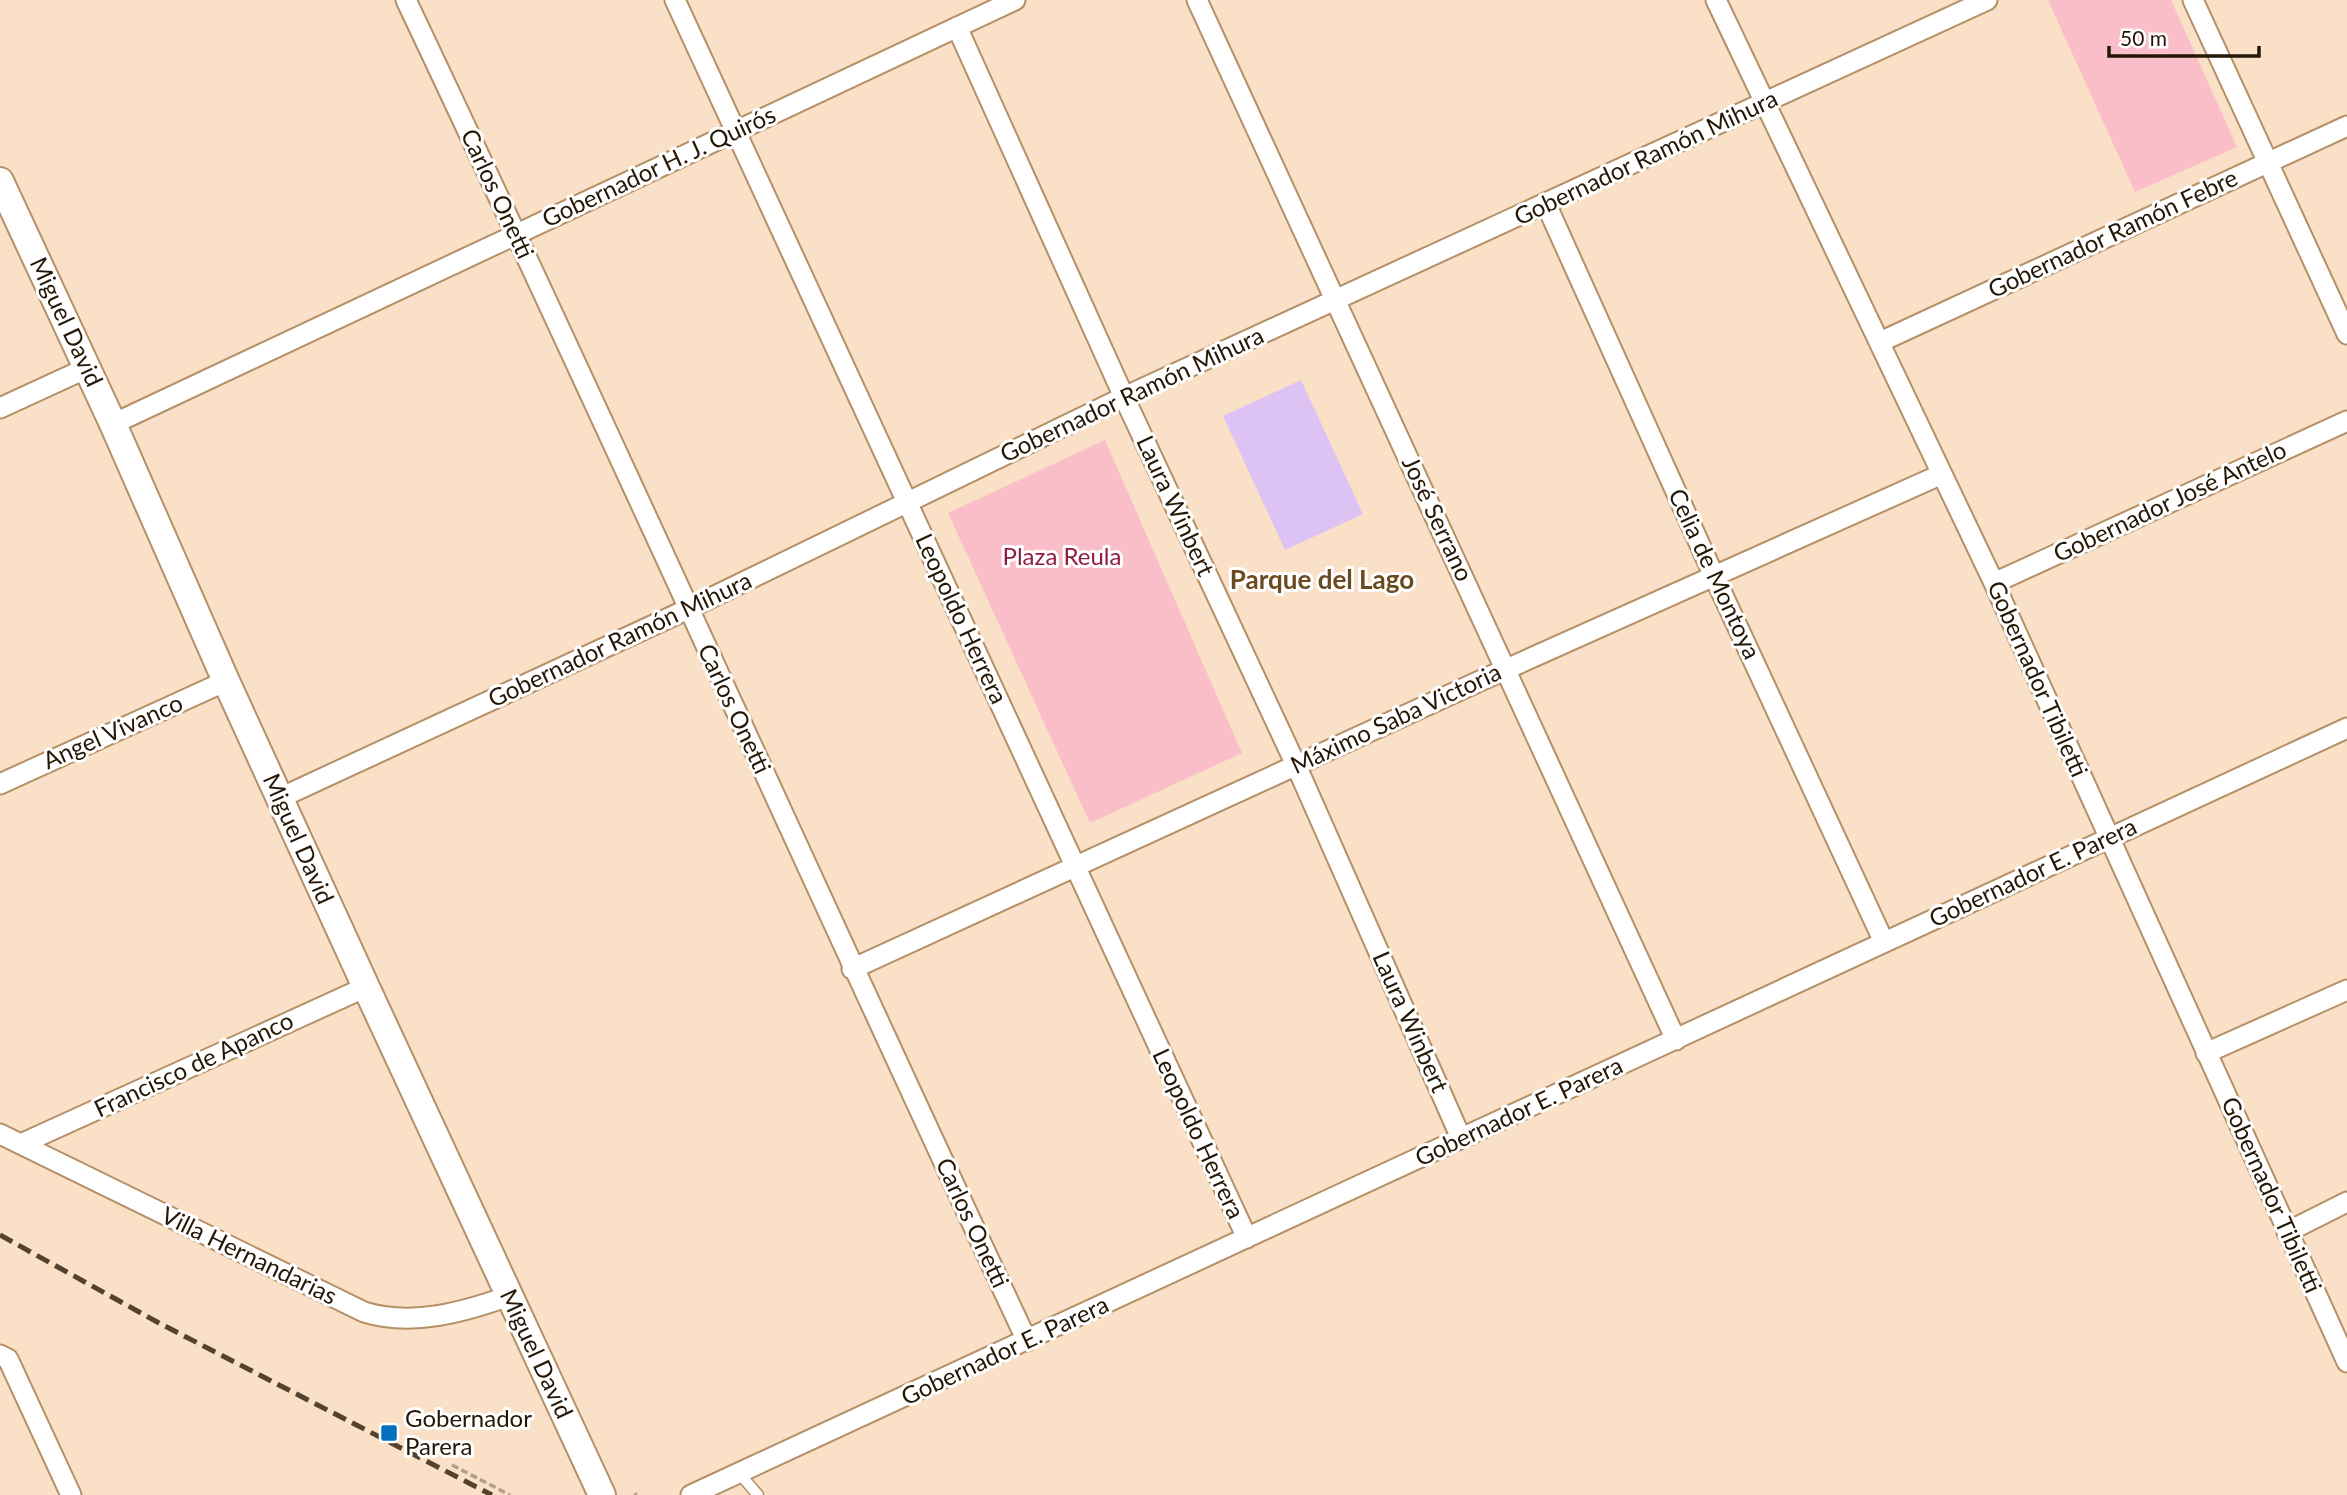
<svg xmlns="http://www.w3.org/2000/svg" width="2347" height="1495" viewBox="0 0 2347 1495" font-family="Lato,sans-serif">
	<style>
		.green { fill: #f9bec7 }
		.building { fill: #ddc3f4 }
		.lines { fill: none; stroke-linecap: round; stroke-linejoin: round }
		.lane-casing { stroke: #b58f65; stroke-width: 13 }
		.street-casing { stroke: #b58f65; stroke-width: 23 }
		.secondary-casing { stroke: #b58f65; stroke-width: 30 }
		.path { stroke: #b59f88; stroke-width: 3.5; stroke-dasharray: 7 3.5; stroke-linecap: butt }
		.lane { stroke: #fff; stroke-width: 10 }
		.street { stroke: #fff; stroke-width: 19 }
		.secondary { stroke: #fff; stroke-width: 26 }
		.rail { stroke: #53422f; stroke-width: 5; stroke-dasharray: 14 7; stroke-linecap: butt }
		.poi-dot { fill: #0371bc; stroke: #fff; stroke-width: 2.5 }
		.labels { text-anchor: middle; stroke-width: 6; stroke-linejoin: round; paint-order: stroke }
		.street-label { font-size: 24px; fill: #251706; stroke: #fff }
		.park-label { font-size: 24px; fill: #8f1d41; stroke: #fff }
		.poi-label { font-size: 24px; fill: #251706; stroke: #fff; text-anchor: start }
		.neighbourhood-label { font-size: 26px; font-weight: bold; fill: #6c4a20; stroke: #fff }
	</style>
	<rect width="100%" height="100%" fill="#fae0c6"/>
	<!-- green -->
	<path class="green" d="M2048,0H2171L2237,147L2135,192Z
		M1105,440L1242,753L1090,823L948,513Z"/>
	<!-- building -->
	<path class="building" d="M1301,380L1363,514L1285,550L1223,416Z"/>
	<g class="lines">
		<!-- lane casing -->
		<g class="lane-casing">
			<path id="lane" d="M739,1473L758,1495"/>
		</g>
		<!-- street casing -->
		<g class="street-casing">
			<path id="street" d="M406,0C617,445 818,895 1027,1341
				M675,0L1247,1238
				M1197,0L1676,1040
				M1716,0L1994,583L2347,1362
				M2193,0L2347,334
				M957,27L1124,397L1296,765L1461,1138
				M1546,204L1714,576L1884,942
				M1880,342L2347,126
				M0,408L87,368
				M113,424L1015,0
				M1994,583L2347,421
				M0,784L226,681
				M280,798L688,609L1124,397L1987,0
				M852,969L1482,680L1942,474
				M2206,1053L2347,990
				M0,1134L364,1312C412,1327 464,1312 509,1296
				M21,1144L366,987
				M2287,1232L2347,1202
				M0,1355L8,1359L71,1495
				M691,1495L2347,728"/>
		</g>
		<!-- secondary casing -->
		<g class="secondary-casing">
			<path id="secondary" d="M0,181L113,424L226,681L366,987L602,1495"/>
		</g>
		<!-- path -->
		<path class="path" d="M452,1465L510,1495
			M635,1493L636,1495"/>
		<!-- lane -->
		<use href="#lane" class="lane"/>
		<!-- street -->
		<use href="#street" class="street"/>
		<!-- secondary -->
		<use href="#secondary" class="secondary"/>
		<!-- rail -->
		<path class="rail" d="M0,1235L159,1323L492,1495"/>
	</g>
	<!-- markers -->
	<rect class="poi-dot" x="380" y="1424" width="18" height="18" rx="3.5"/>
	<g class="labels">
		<!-- street labels -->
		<g class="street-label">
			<text transform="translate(1646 158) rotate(-25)" y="8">Gobernador Ramón Mihura</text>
			<text transform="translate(659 167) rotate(-25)" y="8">Gobernador H. J. Quirós</text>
			<text transform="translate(497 194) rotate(65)" y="8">Carlos Onetti</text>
			<text transform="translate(2113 234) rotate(-25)" y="8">Gobernador Ramón Febre</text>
			<text transform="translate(66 322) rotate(65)" y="8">Miguel David</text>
			<text transform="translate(1132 395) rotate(-25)" y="8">Gobernador Ramón Mihura</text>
			<text transform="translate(2170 502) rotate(-25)" y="8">Gobernador José Antelo</text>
			<text transform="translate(1175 506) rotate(65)" y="8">Laura Winbert</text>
			<text transform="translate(1437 519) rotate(65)" y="8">José Serrano</text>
			<text transform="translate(1714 574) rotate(65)" y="8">Celia de Montoya</text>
			<text transform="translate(961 619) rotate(65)" y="8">Leopoldo Herrera</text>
			<text transform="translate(620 640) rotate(-25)" y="8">Gobernador Ramón Mihura</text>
			<text transform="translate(2037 679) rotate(66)" y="8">Gobernador Tibiletti</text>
			<text transform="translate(734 709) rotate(65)" y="8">Carlos Onetti</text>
			<text transform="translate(1396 719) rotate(-25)" y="8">Máximo Saba Victoria</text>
			<text transform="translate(113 732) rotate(-24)" y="8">Angel Vivanco</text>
			<text transform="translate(298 839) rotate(66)" y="8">Miguel David</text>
			<text transform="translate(2033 873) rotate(-25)" y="8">Gobernador E. Parera</text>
			<text transform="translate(1410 1022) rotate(66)" y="8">Laura Winbert</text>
			<text transform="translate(194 1065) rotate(-25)" y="8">Francisco de Apanco</text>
			<text transform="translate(1519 1112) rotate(-25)" y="8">Gobernador E. Parera</text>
			<text transform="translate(1198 1134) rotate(65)" y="8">Leopoldo Herrera</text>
			<text transform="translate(2271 1195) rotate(66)" y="8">Gobernador Tibiletti</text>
			<text transform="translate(972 1223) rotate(65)" y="8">Carlos Onetti</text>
			<text transform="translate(249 1256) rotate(26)" y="8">Villa Hernandarias</text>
			<text transform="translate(1005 1351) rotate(-25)" y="8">Gobernador E. Parera</text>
			<text transform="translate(536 1354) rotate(65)" y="8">Miguel David</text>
		</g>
		<!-- park labels -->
		<g class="park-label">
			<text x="1062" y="565">Plaza Reula</text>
		</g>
		<!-- poi labels -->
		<g class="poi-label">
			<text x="405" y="1427">Gobernador<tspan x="405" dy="28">Parera</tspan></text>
		</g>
		<!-- neighbourhood labels -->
		<g class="neighbourhood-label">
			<text x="1322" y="589">Parque del Lago</text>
		</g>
	</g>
	<!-- scale -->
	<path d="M2109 46v10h150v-10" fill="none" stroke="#251706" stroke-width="3.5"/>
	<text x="2120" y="46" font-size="21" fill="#251706" stroke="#ffffff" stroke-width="5" paint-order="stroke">50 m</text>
</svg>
